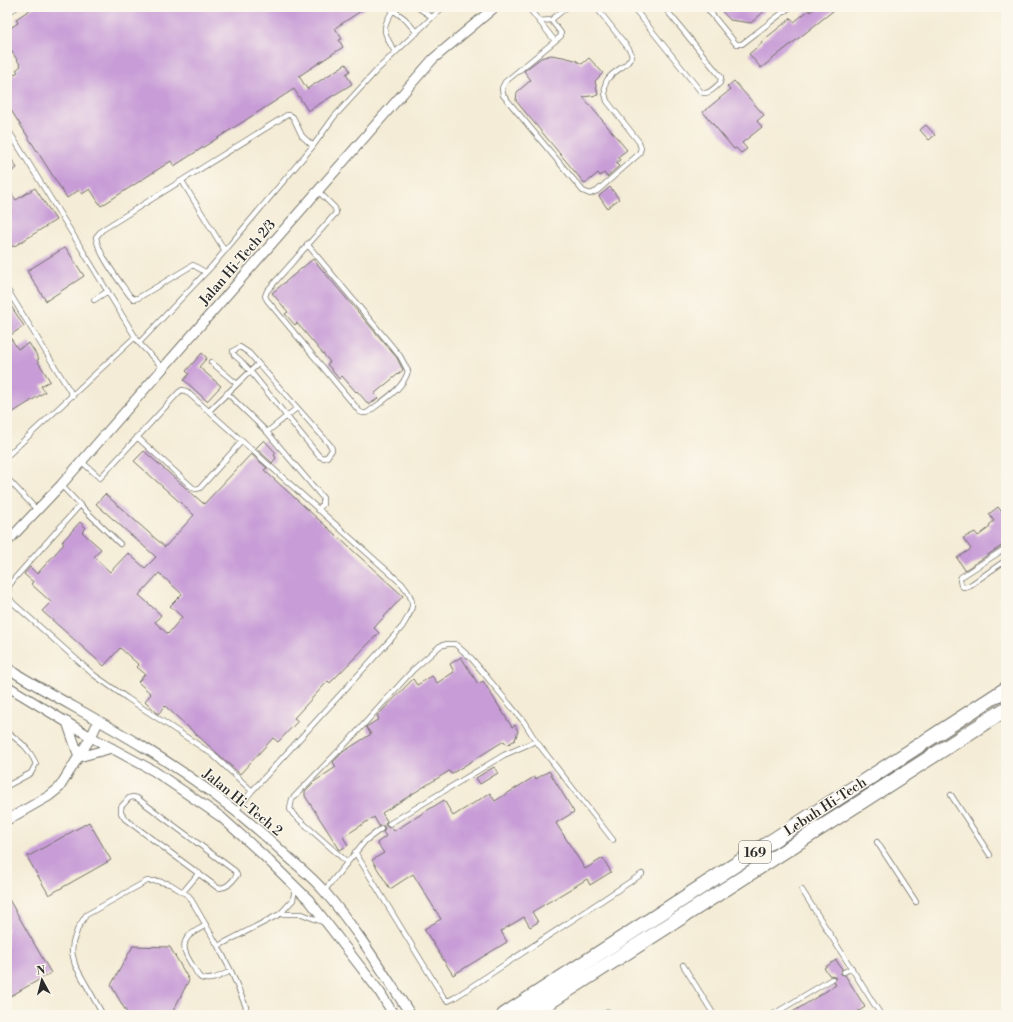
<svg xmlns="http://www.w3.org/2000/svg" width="1013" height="1022" viewBox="0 0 1013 1022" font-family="'Libre Bodoni',serif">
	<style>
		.building { fill: #c89dd7; fill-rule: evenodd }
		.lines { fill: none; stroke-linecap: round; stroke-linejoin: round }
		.lane-casing { stroke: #716f67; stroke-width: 6 }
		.street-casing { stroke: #716f67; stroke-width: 11 }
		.primary-casing { stroke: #716f67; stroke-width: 16 }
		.lane { stroke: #fff; stroke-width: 4.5 }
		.street { stroke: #fff; stroke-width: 9 }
		.primary { stroke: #fff; stroke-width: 14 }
		.labels { text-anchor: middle; stroke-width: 3; stroke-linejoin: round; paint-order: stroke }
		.shield { fill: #fbf7ec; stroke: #696865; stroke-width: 1 }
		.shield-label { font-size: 13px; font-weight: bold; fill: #2b2b2b }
		.street-label { font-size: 14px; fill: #2b2b2b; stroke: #fbf7ec }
	</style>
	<rect width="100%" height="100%" fill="#fbf7ec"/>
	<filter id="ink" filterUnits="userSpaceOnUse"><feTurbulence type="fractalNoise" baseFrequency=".025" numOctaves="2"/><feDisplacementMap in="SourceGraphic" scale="8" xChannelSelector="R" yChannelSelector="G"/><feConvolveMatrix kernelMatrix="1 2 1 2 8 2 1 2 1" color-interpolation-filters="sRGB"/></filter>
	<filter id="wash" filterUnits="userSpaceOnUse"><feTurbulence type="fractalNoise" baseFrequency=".012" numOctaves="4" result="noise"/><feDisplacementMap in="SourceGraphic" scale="16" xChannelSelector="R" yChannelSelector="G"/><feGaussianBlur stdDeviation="0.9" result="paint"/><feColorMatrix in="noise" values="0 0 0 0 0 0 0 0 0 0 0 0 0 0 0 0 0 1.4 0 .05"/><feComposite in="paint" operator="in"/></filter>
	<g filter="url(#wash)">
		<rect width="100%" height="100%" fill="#f4ecd6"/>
		<g id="blocks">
			<!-- building -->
			<path class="building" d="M34,7H367L335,28L342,39L339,40L343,47L299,76L307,89L346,64L350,71L346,74L352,84L308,111L294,89L174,166L171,161L101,206L90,189L82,194L79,190L67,198L7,104V79L18,72L16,70L21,66L7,44V30L18,23L16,19Z
				M718,7H769L751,23L730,20Z
				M816,7H838L761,68L749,54L762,43L761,42L791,18L794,22L809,10L810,12Z
				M551,55L563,57L575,60L582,64L589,58L603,73L595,81L598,95L583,97L627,150L618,157L620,160L616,163L619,166L607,177L604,173L600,176L598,173L585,184L516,101L517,92L531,80L524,71L541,58Z
				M734,81L764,115L757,121L762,127L742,143L747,149L741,153L736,148L734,149L703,112L730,90L727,87Z
				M926,125L935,135L929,140L920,130Z
				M7,152L17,168L7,174Z
				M7,186L16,200L35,188L56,220L13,247L7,237Z
				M610,187L619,199L607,208L599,196Z
				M64,248V249L66,248L84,276L46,301L27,271Z
				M313,259L397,358L403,370L374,394L378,398L369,405L357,391L356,392L342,376L339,379L327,364L330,362L297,323L295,325L285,314L288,312L272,293Z
				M7,300L24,326L9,336L18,349L29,343L39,359L37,360L50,381L41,386L45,392L7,416Z
				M202,353L207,358L199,367L221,386L207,401L184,380L189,374L186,371Z
				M264,440L276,453L274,455L276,458L272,463L256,448Z
				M144,451L204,504L251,454L267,468L264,470L403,596L374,628L379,633L330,683L328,681L294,718L298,721L278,742L273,738L240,774L165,706L158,714L145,701L151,694L138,682L145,674L137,667L139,665L120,648L104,666L42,611L51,602L31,584L33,582L24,574L30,567L37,574L64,544L62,542L80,522L86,528L82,532L101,549L94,557L110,572L128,553L145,568L156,557L96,504L105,494L165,547L194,515L134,461ZM159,573L182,594L170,606L182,617L168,634L155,622L161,615L139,595Z
				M998,507L1001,511L1006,508V543L965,570L957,558L971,549L963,538L975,532L978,536L990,527L989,525L994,521L989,514Z
				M461,657L478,684L483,681L512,727L515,725L518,731L515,740L507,745L504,741L451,774L449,771L382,813L387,821L385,824L386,826L389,828L391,827L394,831L444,800L453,816L490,793L495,801L534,777L536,779L549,771L574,812L556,823L585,869L603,858L611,872L590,885L587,879L532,912L538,922L530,927L524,917L501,931L507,942L453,975L424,929L441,919L413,874L390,889L372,860L384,853L377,843L386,836L383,832L385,829L384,826H379L374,817L343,837L348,845L340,850L305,796V791L315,781L336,767L333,762L343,752L371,734L366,727L379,719L377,716L413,679L417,685L432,676L437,683L454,672L450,664Z
				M494,767L498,773L480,784L476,778Z
				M89,822L111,860L49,895L27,857Z
				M7,896L51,973L7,998Z
				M133,946L170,947L189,980L171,1015H128L111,985Z
				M836,960L842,969L841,974L845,975L865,1007L853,1015H788L836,985L834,982L836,979L835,977L832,975L830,976L824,968Z"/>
		</g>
	</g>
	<g filter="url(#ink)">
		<use href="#blocks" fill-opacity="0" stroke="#716f67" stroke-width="1"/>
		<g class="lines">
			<!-- lane casing -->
			<g class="lane-casing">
				<path id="lane" d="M395,7C381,29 382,30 395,52
					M417,7L432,17
					M528,7L555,41
					M633,7L701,92C708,96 715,87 720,83L721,77L664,7
					M706,7L736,44H742L790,7
					M393,10L405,19L417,33
					M7,13L17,7
					M551,20L561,33V36L505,82L502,88L503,95L583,191L590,194L597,191L639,154L641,148L639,142L607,101C596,70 627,73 632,55L629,49L596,7
					M539,21L551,20L567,7
					M7,128L75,238L139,343L163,368
					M182,181L225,251
					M307,244L400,356L408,371C403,390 382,401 367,413H363L360,412L267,300L265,296L267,291L336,213L335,208L318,191
					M205,272L193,265L138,298L134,299L130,296C120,282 98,254 96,237L102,230L287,115H290L293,117L302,136L313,146
					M7,289L73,396
					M94,300L108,291
					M139,343L212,266L313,146L334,117L378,69L443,7
					M240,347L249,353L331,446L332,450L327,457L323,458L319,456L250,371L240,360L234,355L233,351Z
					M211,362L237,384
					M227,393L267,432L323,498V504L318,510
					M209,411L258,364
					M267,432L297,408
					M7,456L135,337
					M81,461L100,478L179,392L182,390L186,391L242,441L200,488L196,489L193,488L137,437
					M7,478L36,509
					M61,485L80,505L120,544
					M80,505L14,579L9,586L8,595L13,603L94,675L127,698L212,754L252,791
					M1006,548L961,577L960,580L961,585L963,587L969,586L1006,560
					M7,732C21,742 29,748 36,764L31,773L7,786
					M951,795L990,855
					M133,797L137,798L235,871L237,875C233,881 226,889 218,888L125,819L121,813V807L129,798Z
					M236,811L252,791L402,627C414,608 417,602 402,584L242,441
					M389,824L504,755L536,741
					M877,842L916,902
					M355,852L444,998L448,1001L454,998L642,874
					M347,862L293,814L290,809L292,799L356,733L413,670L440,646L447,644H455L472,659L524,722L536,741L613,840
					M802,890L881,1015
					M324,891L365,841L381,829
					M183,892L199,873
					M280,914H302L325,923
					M206,925C200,929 192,932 188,937C179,947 189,960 194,968C196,972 198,976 201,978C211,982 222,975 231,971
					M218,946L280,914L293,900L295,887
					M683,965L714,1015
					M844,972L852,968
					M103,1015L75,965L72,952L73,942L78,928L86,915L147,881H157L170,884L189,896L218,946L231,971L246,1007V1015
					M603,1015L608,1012L610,1015
					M772,1015L832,979"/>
			</g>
			<!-- street casing -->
			<g class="street-casing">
				<path id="street" d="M7,542L61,485L433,59L495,7
					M7,668C52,696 100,720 145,748C196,779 244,815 287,856C299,867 313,878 324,891C357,929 383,973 411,1015
					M7,686L91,737L154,771L221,817L263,855L309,900L379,991L394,1015
					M67,722L79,757L112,748
					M7,820L49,796L59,788L91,737L98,722"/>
			</g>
			<!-- primary casing -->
			<g class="primary-casing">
				<path id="primary" d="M504,1015L1006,689
					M529,1015L1006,709"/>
			</g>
			<!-- lane -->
			<use href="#lane" class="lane"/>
			<!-- street -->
			<use href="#street" class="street"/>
			<!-- primary -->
			<use href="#primary" class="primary"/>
		</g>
	</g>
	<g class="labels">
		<!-- shield labels -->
		<rect class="shield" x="739" y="841" width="32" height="22" rx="3"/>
		<g class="shield-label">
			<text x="755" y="857">169</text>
		</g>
		<!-- street labels -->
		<g class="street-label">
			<text transform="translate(237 262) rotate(-49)" y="5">Jalan Hi-Tech 2/3</text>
			<text transform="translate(243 802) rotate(39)" y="5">Jalan Hi-Tech 2</text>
			<text transform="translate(825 806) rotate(-33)" y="5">Lebuh Hi-Tech</text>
		</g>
	</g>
	<!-- margin -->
	<rect width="1013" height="1022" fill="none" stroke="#fbf7ec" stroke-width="24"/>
	<!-- north arrow -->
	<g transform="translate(42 980) rotate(353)" stroke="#fbf7ec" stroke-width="3" paint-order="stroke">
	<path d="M0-3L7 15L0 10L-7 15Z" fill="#2b2b2b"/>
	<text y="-6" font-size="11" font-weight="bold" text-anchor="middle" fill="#2b2b2b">N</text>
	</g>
</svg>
